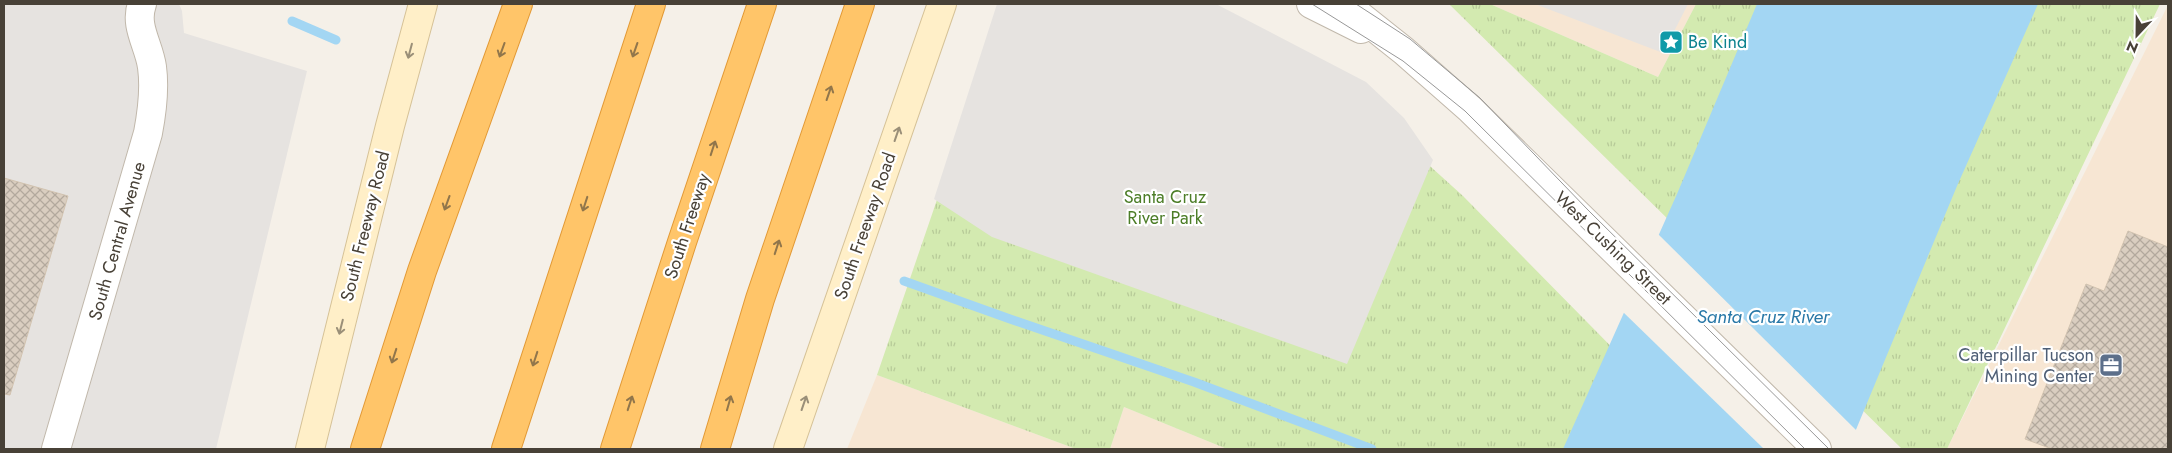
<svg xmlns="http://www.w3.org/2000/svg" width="2172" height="453" viewBox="0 0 2172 453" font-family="Jost,sans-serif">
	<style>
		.commercial { fill: #f7e6d3 }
		.park { fill: url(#park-tufts) }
		.parking { fill: #e6e3e0 }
		.water { fill: #a3d6f3 }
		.pier { fill: #f5f0e8 }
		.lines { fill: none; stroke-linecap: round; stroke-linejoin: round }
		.stream { stroke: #a3d6f3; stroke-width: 9 }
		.building { fill: url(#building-cross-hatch); stroke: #d2c3b0 }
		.minor-casing { stroke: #c1b8ab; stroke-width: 30 }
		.tertiary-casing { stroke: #c1b8ab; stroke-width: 30 }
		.secondary-casing { stroke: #d6c297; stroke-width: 30 }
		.motorway-casing { stroke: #e29935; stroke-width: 30 }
		.minor { stroke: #fff; stroke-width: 28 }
		.tertiary { stroke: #fff; stroke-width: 28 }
		.secondary { stroke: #ffefc8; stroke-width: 28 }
		.motorway { stroke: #ffc569; stroke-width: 28 }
		.tram { stroke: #989898; stroke-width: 1 }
		.oneway { stroke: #91764b }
		.oneway2 { stroke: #9a8f78 }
		.labels { text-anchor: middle; stroke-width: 4.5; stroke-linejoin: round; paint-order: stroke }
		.culture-label { font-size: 18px; fill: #0d838f; stroke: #fff; text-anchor: start }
		.park-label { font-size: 18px; fill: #4c7d27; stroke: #fff }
		.street-label { font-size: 18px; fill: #484137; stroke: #fff }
		.service-label { font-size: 18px; fill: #4e5e75; stroke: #fff; text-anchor: end }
		.water-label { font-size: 19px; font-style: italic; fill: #2978a7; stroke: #fff }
	</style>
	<defs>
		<pattern id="park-tufts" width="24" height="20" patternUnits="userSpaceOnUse" patternTransform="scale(1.25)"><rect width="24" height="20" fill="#d3eab0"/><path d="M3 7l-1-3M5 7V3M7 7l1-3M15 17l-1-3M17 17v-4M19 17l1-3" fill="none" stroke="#b7ca98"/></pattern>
		<pattern id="building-cross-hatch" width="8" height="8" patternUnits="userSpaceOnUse" patternTransform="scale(1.25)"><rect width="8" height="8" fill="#dacec0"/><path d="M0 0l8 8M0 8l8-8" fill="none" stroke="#b3a99d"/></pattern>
	</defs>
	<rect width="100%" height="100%" fill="#f5f0e8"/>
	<!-- commercial -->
	<path class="commercial" d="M1490,4H1696L1658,77Z
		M2168,5V449H1947Z
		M877,375L1076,449H847Z
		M1124,407L1227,449H1110Z"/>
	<!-- park -->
	<path class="park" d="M1004,4L1303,51L1463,196L1712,449H1227L1124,407L1110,449H1076L877,375Z
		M1449,4H1490L1658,77L1696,4H2160L1947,449H1902Z"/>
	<!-- parking -->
	<path class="parking" d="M4,4H179L182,11L184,33L307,71L216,449H4Z
		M997,4H1216L1366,82L1404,118L1433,160L1347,364L992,237L934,199Z
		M1535,4H1688L1663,53Z"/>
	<!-- water -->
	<path class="water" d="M1757,4H2038L1957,186L1848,449H1563L1677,194Z"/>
	<!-- pier -->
	<path class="pier" d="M1657,233L1857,431L1851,449H1764L1622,311Z"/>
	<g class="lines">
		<!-- stream -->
		<path class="stream" d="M292,21L336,40
			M904,281L1010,319L1194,382L1372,449"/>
	</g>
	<!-- building -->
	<path class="building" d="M4,178L68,196L10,395L4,394Z
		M2128,231L2168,247V449H2052L2025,439L2086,284L2104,291Z"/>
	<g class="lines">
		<!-- minor casing -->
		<g class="minor-casing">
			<path id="minor" d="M56,449L148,133C152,112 155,89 152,67C149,45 134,26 142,4"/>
		</g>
		<!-- tertiary casing -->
		<g class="tertiary-casing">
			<path id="tertiary" d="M1311,4L1361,29
				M1345,4L1404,51L1470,109L1817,449"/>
		</g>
		<!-- secondary casing -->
		<g class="secondary-casing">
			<path id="secondary" d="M310,449L390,126L423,4
				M788,449L942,4"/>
		</g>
		<!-- motorway casing -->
		<g class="motorway-casing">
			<path id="motorway" d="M365,449L422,271L518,4
				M506,449L651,4
				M615,449L682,242L762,4
				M715,449L760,299L860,4"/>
		</g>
		<!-- minor -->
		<use href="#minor" class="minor"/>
		<!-- tertiary -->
		<use href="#tertiary" class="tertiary"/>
		<!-- secondary -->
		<use href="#secondary" class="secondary"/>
		<!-- motorway -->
		<use href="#motorway" class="motorway"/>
		<!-- tram -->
		<path class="tram" d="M1312,4L1403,61L1465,111L1805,449
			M1356,4L1410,39L1480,98L1588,210L1829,449"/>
	</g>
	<!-- one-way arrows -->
	<defs><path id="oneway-shaft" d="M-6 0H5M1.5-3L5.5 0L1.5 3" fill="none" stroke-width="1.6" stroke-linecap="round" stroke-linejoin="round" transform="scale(1.25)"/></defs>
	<g class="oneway">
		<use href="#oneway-shaft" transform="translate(502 50) rotate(110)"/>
		<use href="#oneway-shaft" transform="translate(635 50) rotate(109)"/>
		<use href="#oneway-shaft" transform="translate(829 93) rotate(-71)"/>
		<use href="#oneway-shaft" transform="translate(713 148) rotate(-72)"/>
		<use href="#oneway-shaft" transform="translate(447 203) rotate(110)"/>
		<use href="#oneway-shaft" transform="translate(585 204) rotate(108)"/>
		<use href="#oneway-shaft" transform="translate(777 247) rotate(-72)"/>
		<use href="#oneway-shaft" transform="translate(394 356) rotate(108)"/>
		<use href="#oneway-shaft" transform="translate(535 359) rotate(108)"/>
		<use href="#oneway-shaft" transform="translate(630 403) rotate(-72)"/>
		<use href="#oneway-shaft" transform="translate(729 403) rotate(-74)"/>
	</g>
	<g class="oneway2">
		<use href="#oneway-shaft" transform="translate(410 51) rotate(105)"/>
		<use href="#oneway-shaft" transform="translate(897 134) rotate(-71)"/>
		<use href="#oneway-shaft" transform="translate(341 327) rotate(104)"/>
		<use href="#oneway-shaft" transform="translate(804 403) rotate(-71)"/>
	</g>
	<!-- icons -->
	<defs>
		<g id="sight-square" transform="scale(1.25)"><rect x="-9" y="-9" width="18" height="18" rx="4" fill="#0f9aa8" stroke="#fff"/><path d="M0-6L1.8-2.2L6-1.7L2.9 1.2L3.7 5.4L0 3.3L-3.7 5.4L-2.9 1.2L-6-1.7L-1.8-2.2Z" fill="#fff"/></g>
		<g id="office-square" transform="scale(1.25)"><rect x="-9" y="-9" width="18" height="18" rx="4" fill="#5c6f8a" stroke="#fff"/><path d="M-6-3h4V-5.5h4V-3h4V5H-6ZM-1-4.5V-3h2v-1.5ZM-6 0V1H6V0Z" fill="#fff"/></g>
	</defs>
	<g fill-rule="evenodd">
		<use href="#sight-square" x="1671" y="42"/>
		<use href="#office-square" x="2111" y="365"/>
	</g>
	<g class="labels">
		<!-- culture labels -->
		<g class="culture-label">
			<text x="1688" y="48">Be Kind</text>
		</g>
		<!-- park labels -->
		<g class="park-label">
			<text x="1165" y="203">Santa Cruz<tspan x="1165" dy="21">River Park</tspan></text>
		</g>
		<!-- street labels -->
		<g class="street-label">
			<text transform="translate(365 226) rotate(-76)" y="6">South Freeway Road</text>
			<text transform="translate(687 226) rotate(-72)" y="6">South Freeway</text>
			<text transform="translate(865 226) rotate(-71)" y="6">South Freeway Road</text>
			<text transform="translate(117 241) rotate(-74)" y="6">South Central Avenue</text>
			<text transform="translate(1613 248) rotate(44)" y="6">West Cushing Street</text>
		</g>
		<!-- service labels -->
		<g class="service-label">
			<text x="2094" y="361">Caterpillar Tucson<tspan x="2094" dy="21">Mining Center</tspan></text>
		</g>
		<!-- water labels -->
		<g class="water-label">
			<text x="1763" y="323">Santa Cruz River</text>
		</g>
	</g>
	<!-- border -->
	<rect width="2172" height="453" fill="none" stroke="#484137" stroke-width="10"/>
	<!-- north arrow -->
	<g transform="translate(2137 35) rotate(202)" stroke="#ffffff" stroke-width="4" paint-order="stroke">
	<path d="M0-4L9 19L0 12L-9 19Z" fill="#484137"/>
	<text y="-8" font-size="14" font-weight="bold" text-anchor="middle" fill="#484137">N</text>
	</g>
</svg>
